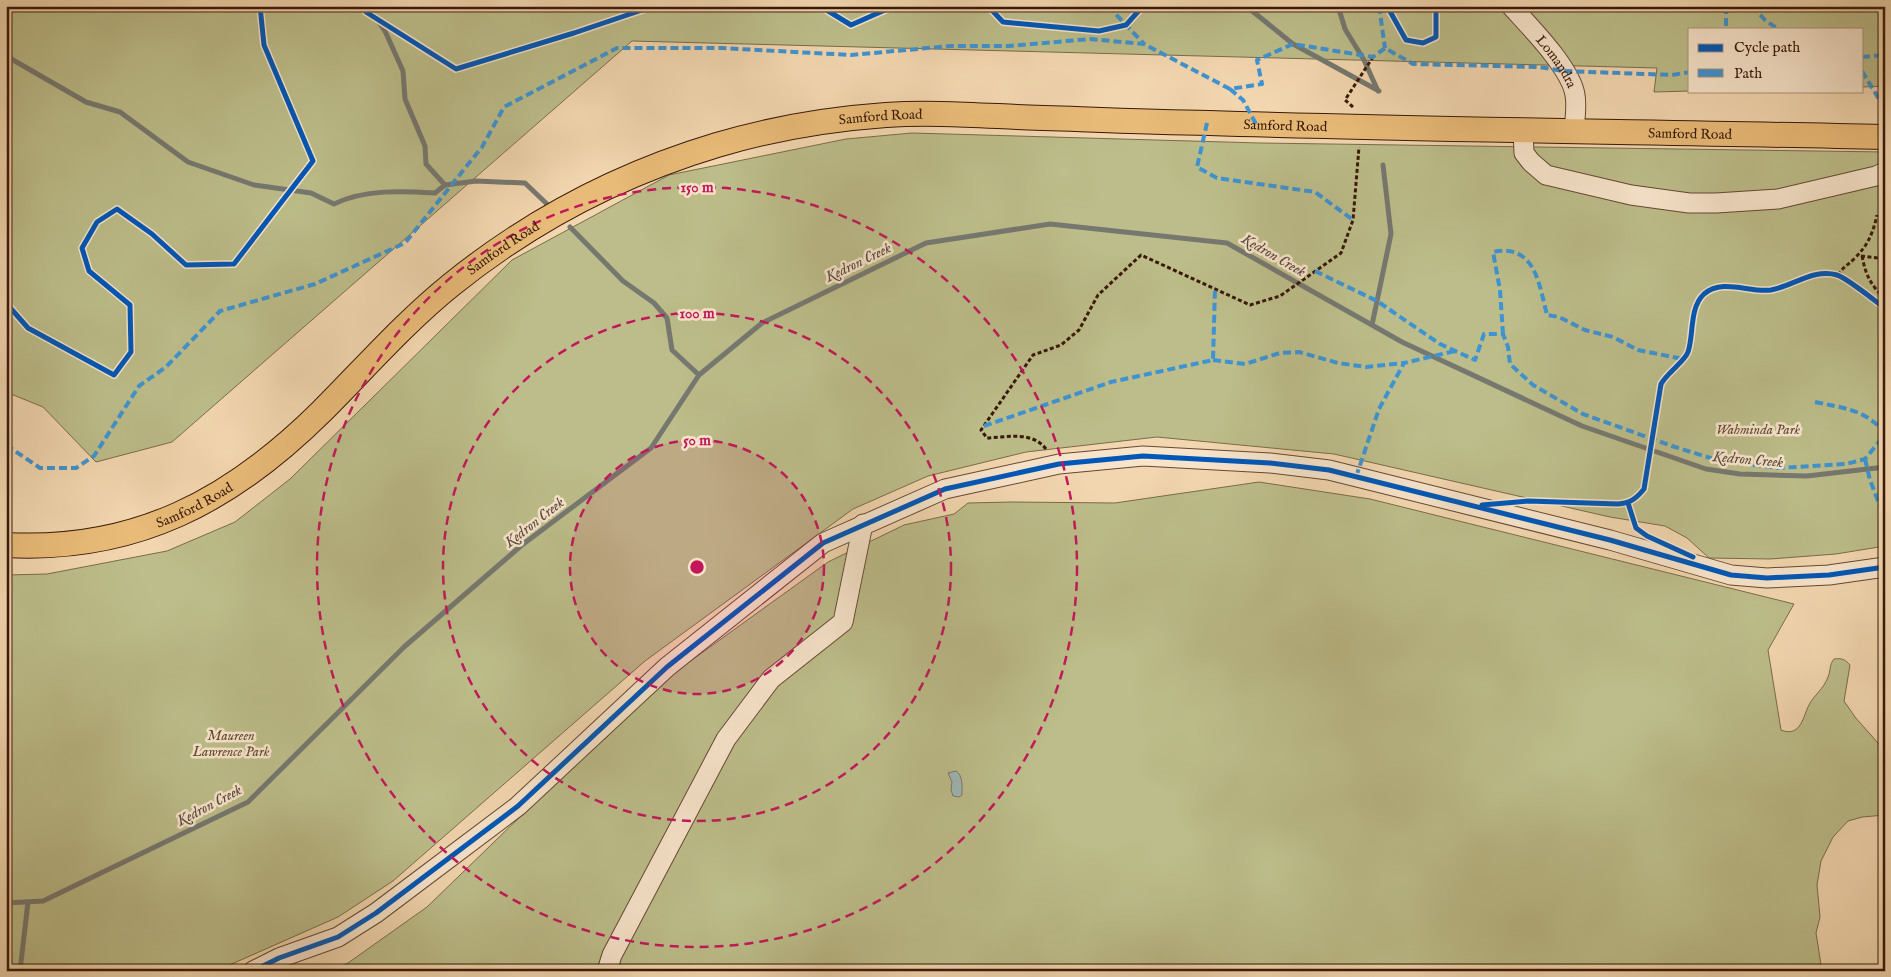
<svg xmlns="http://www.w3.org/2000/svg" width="1891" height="977" viewBox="0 0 1891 977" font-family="'IM FELL English',serif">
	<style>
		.green { fill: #bcbd8a; stroke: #7a6b4a }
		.water { fill: #9fb7b5; stroke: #767870 }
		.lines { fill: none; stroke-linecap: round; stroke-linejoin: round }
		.stream { stroke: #767870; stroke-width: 5 }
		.minor-casing { stroke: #664832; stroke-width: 21 }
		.major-casing { stroke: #381909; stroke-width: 26 }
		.path { stroke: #381909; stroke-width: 3; stroke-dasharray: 4 2.5; stroke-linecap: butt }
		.minor { stroke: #f7e4cb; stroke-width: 19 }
		.major { stroke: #e9bb78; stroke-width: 24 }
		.quiet { stroke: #3e93d2; stroke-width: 4; stroke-dasharray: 8 4; stroke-linecap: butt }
		.cycleway-casing { stroke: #f7e4cb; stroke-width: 8 }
		.cycleway { stroke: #0057b8; stroke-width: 5 }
		.ring { fill: none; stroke: #c2185b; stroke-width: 2.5; stroke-dasharray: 9 6 }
		.labels { text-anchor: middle; stroke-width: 5; stroke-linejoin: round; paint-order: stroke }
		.street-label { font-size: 14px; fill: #381909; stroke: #f7e4cb }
		.park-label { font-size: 14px; font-style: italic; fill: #604a30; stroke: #f7e4cb }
		.water-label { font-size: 15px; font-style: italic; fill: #57483d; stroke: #f7e4cb }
		.centre { fill: #c2185b; stroke: #f7e4cb; stroke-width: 2.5 }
		.ring-label { font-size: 15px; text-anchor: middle; font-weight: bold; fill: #c2185b; stroke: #f7e4cb; stroke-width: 5; stroke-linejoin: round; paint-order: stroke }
	</style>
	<rect width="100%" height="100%" fill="#f2d6af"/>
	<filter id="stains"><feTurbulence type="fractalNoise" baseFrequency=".004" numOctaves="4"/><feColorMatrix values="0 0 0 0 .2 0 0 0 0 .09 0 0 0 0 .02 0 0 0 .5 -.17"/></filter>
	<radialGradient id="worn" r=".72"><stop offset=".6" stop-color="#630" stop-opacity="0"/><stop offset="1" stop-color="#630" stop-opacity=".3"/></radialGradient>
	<!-- green -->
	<path class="green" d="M6,6H1885V86L1862,87V29H1690V91L1654,92L1657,68L632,41L172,442L96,462L43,407L6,392Z
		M912,133L1260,143L1885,152V546L1836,554L1770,559L1709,558L1687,538L1665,526L1610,517L1334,454L1157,437L1026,452L928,476L853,509L645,661L393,881L338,917L216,971H6V575L47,574L167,551L235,522L290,479L512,260L669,175L846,139Z
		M1259,482L1370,499L1794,604L1768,650L1781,730C1801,738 1803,716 1809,705C1814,695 1823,690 1828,677C1831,670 1829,665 1834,659C1841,658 1845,659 1850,665L1844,701L1855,717L1885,751V815L1862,817L1848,821L1833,837L1821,861L1817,885L1820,917L1816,933L1822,971H330L348,963L427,907L653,688L828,562L904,525L954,514L968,503L1011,502L1115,503Z"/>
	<!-- water -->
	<path class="water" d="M956,771C963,775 962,787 962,795L959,797L953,796L951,790L952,782L948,773Z"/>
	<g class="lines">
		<!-- stream -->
		<path class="stream" d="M368,6L385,31L403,71L405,99L425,146L426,164L445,185
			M1246,6L1293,44L1379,91
			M1338,6L1345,29L1364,60L1378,91
			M6,53L13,60L86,102L120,112L188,162L254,185L311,193L334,204C364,189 402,191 435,193L445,185L476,181L525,183L548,205
			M570,227L623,281L654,303L667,318L672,350L699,375
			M1372,325L1391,234L1383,165
			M6,903L43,901L248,802L404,647L522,545L651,448L699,375L762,323L926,243L1050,224L1227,243L1402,342L1582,426L1706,469L1740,474L1807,476L1885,467
			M20,971L28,902"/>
		<!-- minor casing -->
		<g class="minor-casing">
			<g id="minor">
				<path id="s1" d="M1511,6C1529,26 1571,68 1575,95C1577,106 1575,119 1574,130"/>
				<path d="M1523,130L1524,153L1531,162L1546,175L1631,195L1689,203H1716L1778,199L1876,176L1885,172"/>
				<path d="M253,971L279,958L338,937L376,913L518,806L667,667L823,543L945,489L1059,464L1143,456L1270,463L1329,470L1610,540L1731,575L1767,578L1829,575L1885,567"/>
				<path d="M607,971L612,955L726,739L771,679L843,622L863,524"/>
			</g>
		</g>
		<!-- major casing -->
		<g class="major-casing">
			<g id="major">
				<path id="s2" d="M6,545C135,552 231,501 321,412C364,369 404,323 451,285C529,222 620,174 717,145C771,129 829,119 886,115C929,112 973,115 1017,117C1081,119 1145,122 1209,123C1434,130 1659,132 1885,137"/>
			</g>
		</g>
		<!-- path -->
		<path class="path" d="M1353,107L1345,100L1373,57
			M1861,256L1885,259
			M1862,256C1866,276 1870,284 1885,299
			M1838,275C1843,267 1848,265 1855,258C1868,245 1873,233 1877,215
			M1046,449C1032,431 1008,437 987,438L981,430L1033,355L1061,345L1079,330L1098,295L1141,255L1250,305L1280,296L1341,253L1353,220L1359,147"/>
		<!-- minor -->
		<use href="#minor" class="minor"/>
		<!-- major -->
		<use href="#major" class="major"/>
		<!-- quiet -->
		<path class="quiet" d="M1108,6L1144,44
			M1379,6L1385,48
			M1726,6V29
			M1752,6L1765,20L1778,29
			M1862,57L1885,55
			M1862,71L1885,109
			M1230,89L1243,100L1256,124
			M1207,123L1197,167L1217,178L1315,192L1353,220
			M1315,271L1377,301L1440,344L1475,360L1484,334H1503L1508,347L1510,364L1533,385L1583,414L1672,446L1717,460L1778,468L1846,464L1865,459L1878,443L1885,437
			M1503,334L1500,290L1493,252C1535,243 1539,284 1547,315L1559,317L1585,330L1613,337L1638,350L1683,359
			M1213,360L1245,364L1280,353L1299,352L1338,363L1366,367L1404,363
			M1815,402C1843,408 1865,409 1885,433
			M984,426L1111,382L1213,360L1215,289
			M6,445L40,468H76L94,456L139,386L166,367L220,311L315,284L405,243L482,147L504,107L617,48H721L851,55L950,46H1009L1090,39L1144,44L1230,89L1262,84L1257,60L1293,44L1373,57L1385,48L1413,64L1539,67L1564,71L1672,75L1690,72
			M1865,459L1870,480L1885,519
			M1356,477L1379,409L1404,363L1455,351"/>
		<!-- cycleway casing -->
		<g class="cycleway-casing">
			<path id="cycleway" d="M363,6L366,12L456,69L574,33L654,6
				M820,6L851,25L894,6
				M988,6L1003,22L1099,31L1126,25L1143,6
				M1387,6L1406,40L1423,43L1436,37V6
				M6,303L28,328L114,375L131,352L130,305L89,271L82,248L97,222L117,209L152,234L186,265L234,264L313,161L264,45L260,6
				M1628,503L1636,528L1647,536L1693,557
				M1482,505L1528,501L1618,504C1630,503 1636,499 1644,489L1661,384C1667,373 1685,361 1688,352C1694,335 1689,308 1704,294C1723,278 1749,293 1771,290C1793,286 1814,268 1837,275C1847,278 1875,301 1885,308
				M253,971L279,958L338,937L376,913L518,806L667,667L823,543L945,489L1059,464L1143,456L1270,463L1329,470L1610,540L1731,575L1767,578L1829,575L1885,567"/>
		</g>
		<!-- cycleway -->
		<use href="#cycleway" class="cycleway"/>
	</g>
	<!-- distance rings -->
	<circle cx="697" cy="567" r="127" fill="#c2185b" fill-opacity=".12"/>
	<g class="ring">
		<circle cx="697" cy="567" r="127"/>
		<circle cx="697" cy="567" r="254"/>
		<circle cx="697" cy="567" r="380"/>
	</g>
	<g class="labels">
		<!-- street labels -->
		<g class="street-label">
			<text dy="5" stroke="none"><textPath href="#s1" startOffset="72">Lomandra</textPath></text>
			<text dy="5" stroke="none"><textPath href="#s2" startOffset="1004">Samford Road</textPath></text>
			<text dy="5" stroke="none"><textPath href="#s2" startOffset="1409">Samford Road</textPath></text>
			<text dy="5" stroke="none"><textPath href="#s2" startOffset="1814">Samford Road</textPath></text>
			<text dy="5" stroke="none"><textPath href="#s2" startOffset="599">Samford Road</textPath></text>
			<text dy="5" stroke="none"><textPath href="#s2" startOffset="195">Samford Road</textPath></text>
		</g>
		<!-- park labels -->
		<g class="park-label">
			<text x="1758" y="434">Wahminda Park</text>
			<text x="231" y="740">Maureen<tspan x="231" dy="16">Lawrence Park</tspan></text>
		</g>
		<!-- water labels -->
		<g class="water-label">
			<text transform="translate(1274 255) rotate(30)" y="5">Kedron Creek</text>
			<text transform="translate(858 262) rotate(-26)" y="5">Kedron Creek</text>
			<text transform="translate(1748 459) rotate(5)" y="5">Kedron Creek</text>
			<text transform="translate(534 522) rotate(-38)" y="5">Kedron Creek</text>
			<text transform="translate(209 805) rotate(-28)" y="5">Kedron Creek</text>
		</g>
	</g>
	<circle cx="697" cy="567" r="8" class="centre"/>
	<g class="ring-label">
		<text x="697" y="192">150 m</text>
		<text x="697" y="318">100 m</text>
		<text x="697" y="445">50 m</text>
	</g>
	<!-- margin -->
	<rect width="1891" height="977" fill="none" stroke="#f2d6af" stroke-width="25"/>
	<rect x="8" y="8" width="1876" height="962" fill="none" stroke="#381909" stroke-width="2.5"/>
	<rect x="12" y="12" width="1866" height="952" fill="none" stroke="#381909"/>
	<!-- legend -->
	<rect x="1688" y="28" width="175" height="65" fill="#f7e4cb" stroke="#ab937d"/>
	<rect x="1698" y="44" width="25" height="8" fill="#0057b8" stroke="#ab937d"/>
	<text x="1734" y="52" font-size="15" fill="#381909">Cycle path</text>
	<rect x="1698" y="69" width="25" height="8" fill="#3e93d2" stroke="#ab937d"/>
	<text x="1734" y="78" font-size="15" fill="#381909">Path</text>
	<rect width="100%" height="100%" filter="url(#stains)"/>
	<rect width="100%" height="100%" fill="url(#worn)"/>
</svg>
